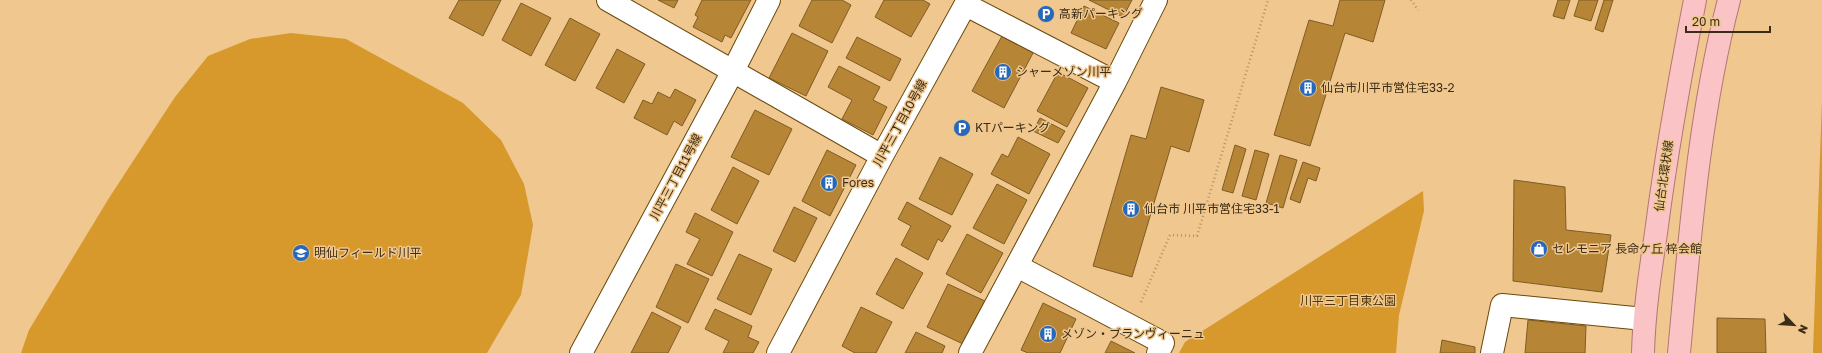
<svg xmlns="http://www.w3.org/2000/svg" width="1822" height="353" viewBox="0 0 1822 353" font-family="'Golos Text','Noto Sans JP',sans-serif">
	<style>
		.green { fill: #d7982c }
		.building { fill: #b78536; stroke: #7f5c24 }
		.lines { fill: none; stroke-linecap: round; stroke-linejoin: round }
		.minor-casing { stroke: #6a480b; stroke-width: 24 }
		.major-casing { stroke: #b57571; stroke-width: 24 }
		.path { stroke: #b19265; stroke-width: 2.5; stroke-dasharray: 1 3; stroke-linecap: butt }
		.minor { stroke: #fff; stroke-width: 22 }
		.major { stroke: #fac4c7; stroke-width: 22 }
		.labels { text-anchor: middle; stroke-width: 3; stroke-linejoin: round; paint-order: stroke }
		.poi-label { font-size: 12px; fill: #3b2c15; stroke: #efc78f; text-anchor: start }
		.street-label { font-size: 12px; fill: #3b2c15; stroke: #efc78f }
		.park-label { font-size: 12px; fill: #4e3406; stroke: #efc78f }
	</style>
	<rect width="100%" height="100%" fill="#efc78f"/>
	<!-- green -->
	<path class="green" d="M291,33L346,39L463,103L501,140L524,184L533,225L521,295L487,353H21L29,330L109,198L175,97L208,56L250,39Z
		M1822,100V353H1813Z
		M1423,191L1424,211L1399,315L1396,353H1179L1185,342Z"/>
	<!-- building -->
	<path class="building" d="M459,0H501L483,36L449,18Z
		M658,0H678L674,8Z
		M702,0H751L731,38L725,35L722,42L693,27L698,17L695,15Z
		M812,0H842L851,5L832,43L799,26Z
		M884,0H923L930,4L911,37L875,17Z
		M1089,0H1132L1123,17Z
		M1340,0H1385L1373,42L1345,33L1310,146L1274,135L1309,20L1333,26Z
		M1558,0H1570L1564,19L1553,16Z
		M1579,0H1598L1591,21L1574,16Z
		M1604,0H1613L1603,32L1595,29Z
		M521,3L551,18L531,56L502,40Z
		M1084,6L1119,23L1106,49L1071,33Z
		M570,18L600,34L575,81L545,65Z
		M792,33L828,51L806,96L769,78Z
		M1002,36L1033,53L1004,108L972,91Z
		M857,37L901,59L890,81L846,58Z
		M617,49L645,64L624,103L596,88Z
		M839,66L880,87L873,100L887,107L873,135L842,119L852,100L828,87Z
		M1058,72L1088,88L1067,127L1037,111Z
		M1161,87L1204,100L1189,152L1171,146L1132,277L1093,266L1131,135L1146,139Z
		M675,89L696,100L682,126L674,121L667,135L634,118L643,100L652,104L658,92L670,98Z
		M755,110L792,129L769,175L731,157Z
		M1040,118L1065,131L1058,143L1033,131Z
		M1018,137L1050,154L1029,194L991,174L1002,154L1008,157Z
		M1235,145L1246,149L1233,193L1222,190Z
		M827,150L856,165L830,216L802,201Z
		M1255,150L1269,154L1256,200L1242,196Z
		M1280,155L1297,160L1283,208L1266,203Z
		M940,157L973,174L952,215L919,199Z
		M1303,162L1320,168L1316,181L1308,178L1300,203L1290,199Z
		M733,167L759,181L737,224L711,210Z
		M1514,180L1565,187L1566,230L1611,235L1602,292L1513,281Z
		M997,184L1027,200L1004,244L973,228Z
		M907,202L951,226L942,242L938,239L928,260L901,245L911,226L898,219Z
		M794,207L817,218L795,262L773,251Z
		M695,213L733,232L712,276L687,264L700,239L686,232Z
		M967,234L1003,253L981,293L946,274Z
		M739,254L772,269L751,315L717,299Z
		M896,258L923,273L903,309L876,294Z
		M676,264L709,279L688,323L656,307Z
		M948,284L985,301L963,344L927,327Z
		M1043,303L1076,319L1060,353H1028L1021,350Z
		M861,307L892,322L876,353H855L842,346Z
		M715,309L752,326L748,337L759,342L753,353H723L729,341L705,329Z
		M652,312L681,327L668,353H631Z
		M1717,318L1765,319L1766,353H1717Z
		M1528,320L1586,326L1585,353H1525Z
		M916,332L945,346L942,353H905Z
		M1442,340L1475,347V353H1440Z
		M1111,341L1135,353H1105Z"/>
	<g class="lines">
		<!-- minor casing -->
		<g class="minor-casing">
			<path id="minor" d="M608,0L882,156
				M966,5L1115,82
				M1017,266L1163,343L1158,353
				M581,353L733,71L769,0
				M778,353L882,156L968,0
				M970,353L1115,82L1156,0
				M1492,353L1502,305L1644,319"/>
		</g>
		<!-- major casing -->
		<g class="major-casing">
			<path id="major" d="M1643,353C1644,313 1650,273 1656,233C1666,155 1680,77 1695,0
				M1679,353C1690,235 1699,115 1729,0"/>
		</g>
		<!-- path -->
		<path class="path" d="M1411,0L1418,10
			M1141,302L1170,235L1197,236L1268,0"/>
		<!-- minor -->
		<use href="#minor" class="minor"/>
		<!-- major -->
		<use href="#major" class="major"/>
	</g>
	<!-- icons -->
	<defs>
		<g id="parking-disc" transform="scale(0.9)"><circle r="9.5" fill="#2668b9" stroke="#efc78f"/><path d="M-3.5-5.5H1a3.5 3.5 0 0 1 0 7H-1V5.5H-3.5ZM-1-3.4V-.6H.8a1.4 1.4 0 0 0 0-2.8Z" fill="#fff"/></g>
		<g id="building-disc" transform="scale(0.9)"><circle r="9.5" fill="#2668b9" stroke="#efc78f"/><path d="M-4-6H4V6H1V3H-1V6H-4ZM-2.5-4.3h1.7v1.8h-1.7ZM.8-4.3h1.7v1.8H.8ZM-2.5-1h1.7V.8h-1.7ZM.8-1h1.7V.8H.8Z" fill="#fff"/></g>
		<g id="shop-disc" transform="scale(0.9)"><circle r="9.5" fill="#2668b9" stroke="#efc78f"/><path d="M-5-2.5h2.3a2.7 3.5 0 0 1 5.4 0H5L5.5 6h-11ZM-1.5-2.5h3a1.5 2.3 0 0 0-3 0Z" fill="#fff"/></g>
		<g id="school-disc" transform="scale(0.9)"><circle r="9.5" fill="#2668b9" stroke="#efc78f"/><path d="M0-5L7-2L0 1L-7-2ZM-4 1L0 2.5L4 1V4Q0 6-4 4Z" fill="#fff"/></g>
	</defs>
	<g fill-rule="evenodd">
		<use href="#parking-disc" x="1046" y="14"/>
		<use href="#building-disc" x="1003" y="72"/>
		<use href="#building-disc" x="1308" y="88"/>
		<use href="#parking-disc" x="962" y="128"/>
		<use href="#building-disc" x="829" y="183"/>
		<use href="#building-disc" x="1131" y="209"/>
		<use href="#shop-disc" x="1539" y="249"/>
		<use href="#school-disc" x="301" y="253"/>
		<use href="#building-disc" x="1048" y="334"/>
	</g>
	<g class="labels">
		<!-- poi labels -->
		<g class="poi-label">
			<text x="1059" y="18">高新パーキング</text>
			<text x="1016" y="76">シャーメゾン川平</text>
			<text x="1321" y="92">仙台市川平市営住宅33-2</text>
			<text x="975" y="132">KTパーキング</text>
			<text x="842" y="187">Fores</text>
			<text x="1144" y="213">仙台市 川平市営住宅33-1</text>
			<text x="1552" y="253">セレモニア 長命ケ丘 梓会館</text>
			<text x="314" y="257">明仙フィールド川平</text>
			<text x="1061" y="338">メゾン・ブランヴィーニュ</text>
		</g>
		<!-- street labels -->
		<g class="street-label">
			<text transform="translate(900 123) rotate(-61)" y="4">川平三丁目10号線</text>
			<text transform="translate(1664 176) rotate(-82)" y="4">仙台北環状線</text>
			<text transform="translate(676 177) rotate(-62)" y="4">川平三丁目11号線</text>
		</g>
		<!-- park labels -->
		<g class="park-label">
			<text x="1348" y="305">川平三丁目東公園</text>
		</g>
	</g>
	<!-- north arrow -->
	<g transform="translate(1794 325) rotate(115)" stroke="#efc78f" stroke-width="3" paint-order="stroke">
	<path d="M0-3L7 15L0 10L-7 15Z" fill="#3b2c15"/>
	<text y="-6" font-size="11" font-weight="bold" text-anchor="middle" fill="#3b2c15">N</text>
	</g>
	<!-- scale -->
	<path d="M1686 26v6h84v-6" fill="none" stroke="#3b2c15" stroke-width="2"/>
	<text x="1692" y="26" font-size="12" fill="#3b2c15" stroke="#efc78f" stroke-width="3" paint-order="stroke">20 m</text>
</svg>
